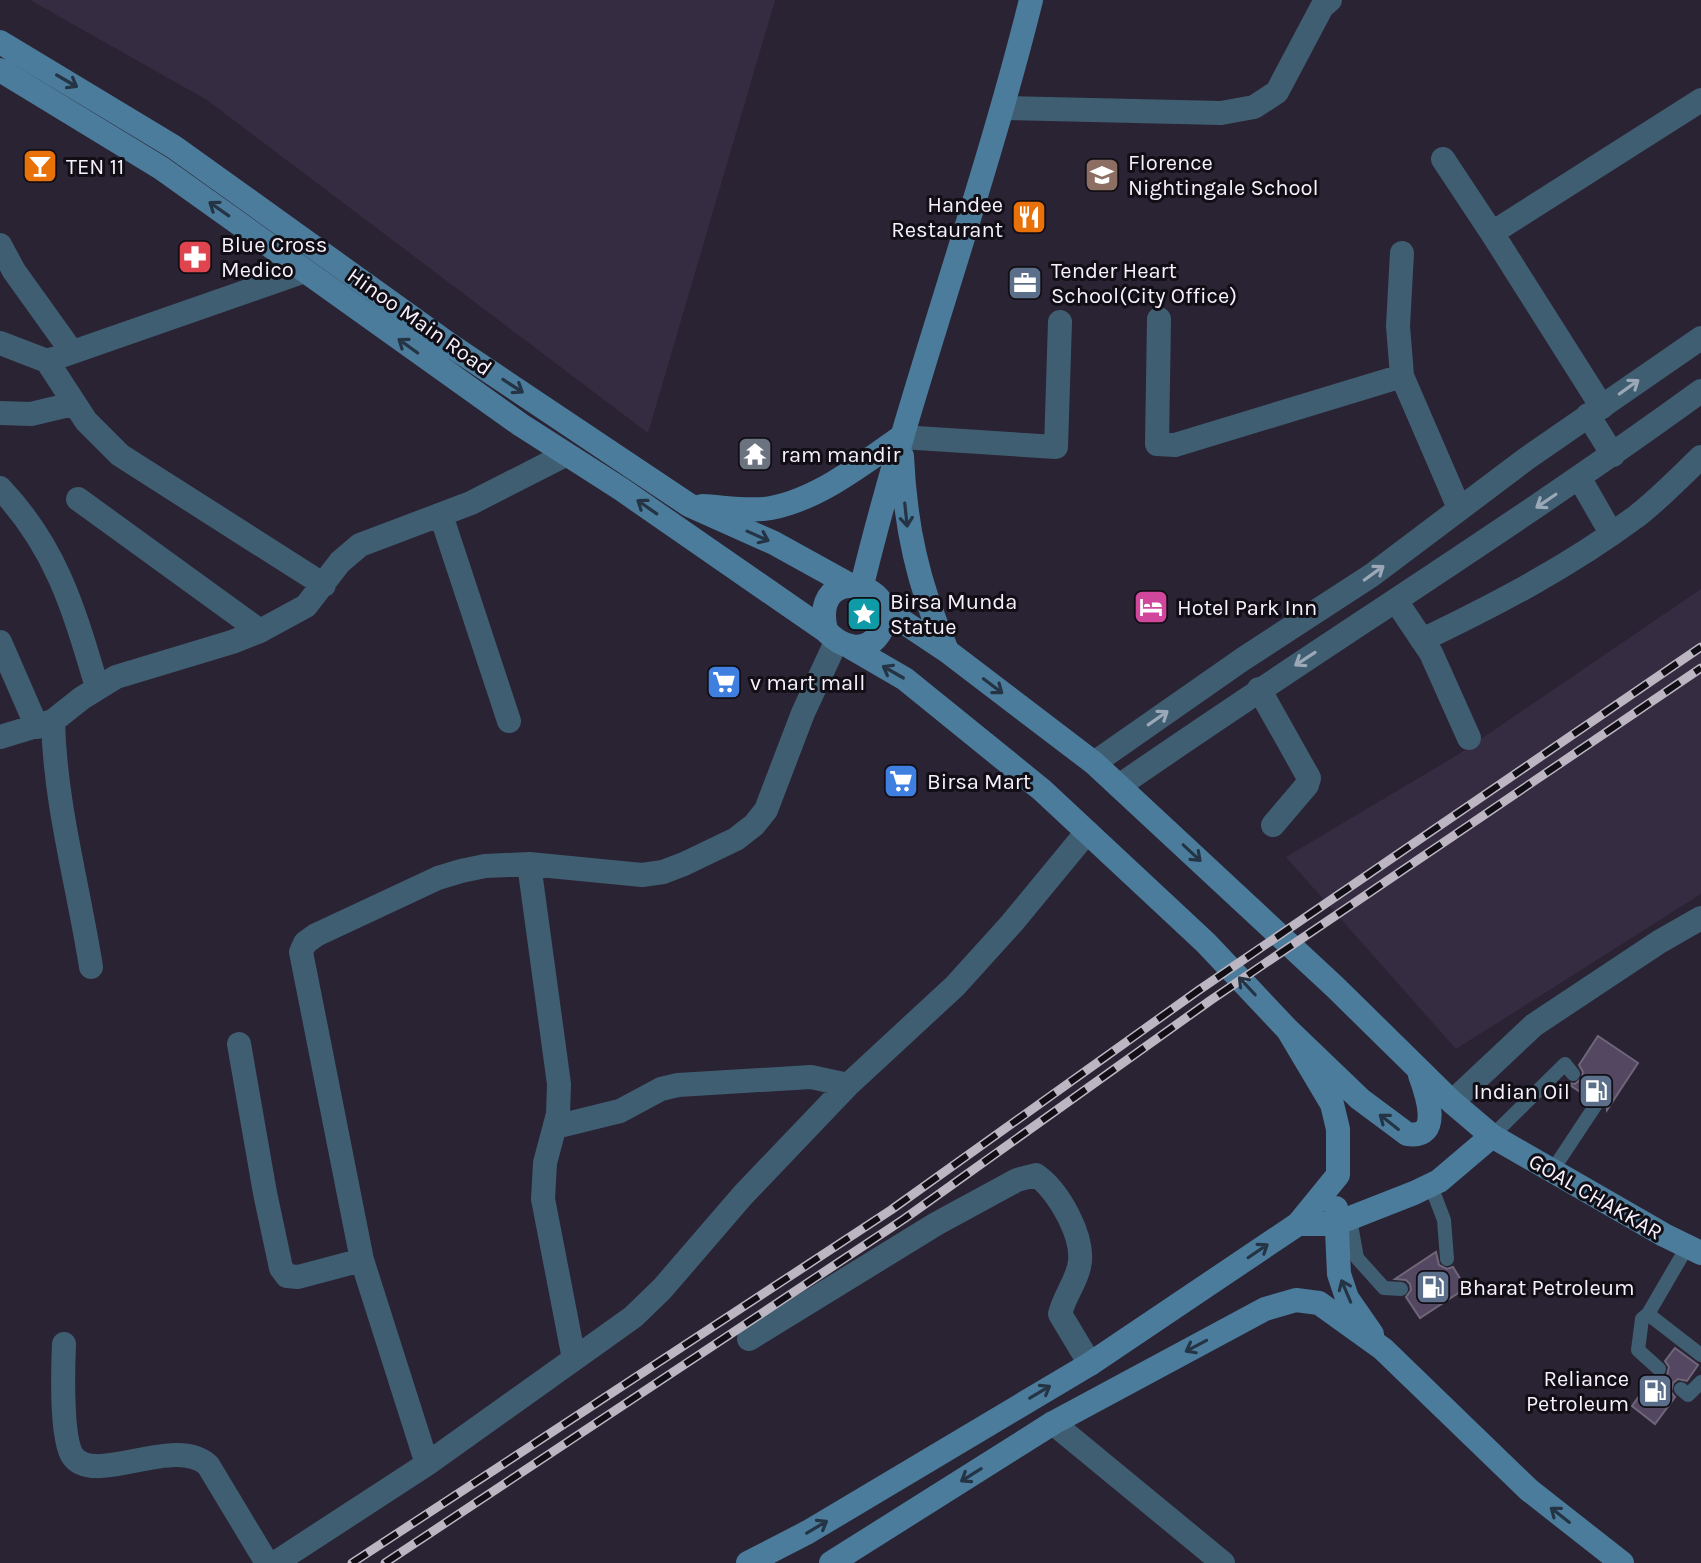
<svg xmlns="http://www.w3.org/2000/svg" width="1701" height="1563" viewBox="0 0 1701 1563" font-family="Karla,sans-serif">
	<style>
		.built { fill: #362c41 }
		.building { fill: #544762; stroke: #6f6679; stroke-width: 2 }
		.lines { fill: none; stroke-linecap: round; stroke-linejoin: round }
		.service { stroke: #405e72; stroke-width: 14 }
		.minor { stroke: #405e72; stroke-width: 24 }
		.tertiary { stroke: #405e72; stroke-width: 24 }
		.secondary { stroke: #4b7c9c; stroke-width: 24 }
		.rail-casing { stroke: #bbb6c2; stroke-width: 9 }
		.rail { stroke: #110e15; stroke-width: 6; stroke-dasharray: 18; stroke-linecap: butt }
		.oneway { stroke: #253444 }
		.oneway2 { stroke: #9ba8b7 }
		.labels { text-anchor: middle; stroke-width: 6; stroke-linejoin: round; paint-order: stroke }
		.poi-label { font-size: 22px; fill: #f6f1fc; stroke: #110e15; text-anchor: start }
		.street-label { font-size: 22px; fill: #f6f1fc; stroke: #110e15 }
	</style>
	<rect width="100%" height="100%" fill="#2a2333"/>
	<!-- built -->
	<path class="built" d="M30,0H775L648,433L207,100Z
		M1701,589V894L1456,1049L1286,857L1459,754Z"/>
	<!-- building -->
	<path class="building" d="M1598,1036L1638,1063L1607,1110L1606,1099L1603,1095L1597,1093L1589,1098L1567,1083L1575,1084L1582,1078L1583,1072L1579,1065Z
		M1436,1252L1439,1265L1447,1269L1453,1267L1466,1288L1420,1318L1406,1297L1411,1290L1410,1284L1406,1280L1395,1279Z
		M1675,1348L1698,1365L1687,1381L1678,1379L1673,1383L1671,1392L1675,1397L1655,1424L1632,1406L1653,1377L1661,1379L1667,1375L1669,1367L1665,1361Z"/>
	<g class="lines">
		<!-- service -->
		<path class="service" d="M1492,1136L1565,1064L1573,1074
			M1552,1171L1597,1103
			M1431,1186L1444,1220L1447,1259
			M1350,1219L1357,1258L1384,1288L1401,1289
			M1648,1314L1701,1355
			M1659,1369L1638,1350L1642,1319L1648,1314L1687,1247
			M1681,1389L1688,1395L1701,1382"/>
		<!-- minor -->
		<path class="minor" d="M1004,108L1221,113L1254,107L1277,92L1322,7L1330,0
			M1443,159L1492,233
			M0,245L14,271L72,352
			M1159,319L1157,444L1175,445L1402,376L1459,508
			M0,343L47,361L86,421L120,455L324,585
			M47,361L305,271
			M1402,376L1398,326L1402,253
			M1602,407L1492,233L1701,100
			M0,413L31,414L73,404
			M901,437L1056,447L1060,322
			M1580,479L1611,533
			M0,488C57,548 74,610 97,687
			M78,499L260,631
			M441,515L509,721
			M1396,601L1431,653L1469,738
			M1422,640C1497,604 1570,566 1637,516C1660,498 1680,477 1701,457
			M0,642L37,727
			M1259,689L1309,778L1307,785L1273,825
			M53,721C55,805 78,884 91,967
			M0,737L53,721L82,698L116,677L232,642L260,631L306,606L340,562L360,545L471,503L565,455
			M529,864L559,1084L558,1114L545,1163L543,1199L574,1359
			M239,1044L265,1193L281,1268L287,1276L298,1277L362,1260L301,952L305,943L316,935L438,878L461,871L485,866L529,864L642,875L663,872L684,864L736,839L754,825L766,810L803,713L836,642
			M1452,1102L1534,1025L1659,942L1701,918
			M555,1127L620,1111L661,1089L678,1085L811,1077L848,1085
			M362,1260L427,1464
			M749,1339L936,1224L1017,1180L1036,1175C1059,1191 1086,1239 1079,1267C1075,1284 1064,1297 1060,1314L1090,1364
			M64,1344C63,1368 61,1436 72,1455C93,1488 174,1434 208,1465L267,1563
			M1053,1423L1223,1563
			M275,1563L427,1464L633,1317L662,1289L743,1195L848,1085L955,986L1012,923L1087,832"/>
		<!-- tertiary -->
		<path class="tertiary" d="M1588,415L1613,455
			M1094,763L1243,659L1372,575L1526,459L1701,338
			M1119,786C1312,652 1511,529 1701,391"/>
		<!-- secondary -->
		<path class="secondary" d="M0,42L174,147L450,345L689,505L774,543L850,585
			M0,70L161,168L521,425L621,489L826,631C840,646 864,656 879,634C911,586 809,557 826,631
			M902,456C905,525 918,585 946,648
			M702,506C724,507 750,512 771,508C818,499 863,464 901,437
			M862,585C910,388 982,197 1031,0
			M884,609L947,651L1094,763L1335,987L1452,1102L1492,1136L1664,1235L1701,1253
			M850,647L905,679L1042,790L1206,943L1288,1030L1360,1099L1407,1134C1443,1140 1427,1094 1420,1075
			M1336,1208L1339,1274L1347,1298L1372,1334
			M1298,1224H1335L1414,1193L1439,1181L1492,1136
			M748,1563L808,1532L1090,1364L1298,1224L1338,1175V1129L1332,1104L1288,1030
			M831,1563L1053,1423L1265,1309L1296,1300L1319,1303L1383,1349L1529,1490L1622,1563"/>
		<!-- rail casing -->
		<g class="rail-casing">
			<path id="rail" d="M352,1563L891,1210L1199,990L1701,647
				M385,1563L904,1219L1211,1000L1701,668"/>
		</g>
		<!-- rail -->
		<use href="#rail" class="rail"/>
	</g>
	<!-- one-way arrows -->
	<defs><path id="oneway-shaft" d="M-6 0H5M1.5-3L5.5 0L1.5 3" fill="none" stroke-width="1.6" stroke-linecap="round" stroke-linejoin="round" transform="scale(2)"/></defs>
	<g class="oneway">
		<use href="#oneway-shaft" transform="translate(67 81) rotate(30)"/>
		<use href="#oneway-shaft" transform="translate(219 209) rotate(-145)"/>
		<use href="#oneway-shaft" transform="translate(408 346) rotate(-144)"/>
		<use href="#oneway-shaft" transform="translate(513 386) rotate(33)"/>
		<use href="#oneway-shaft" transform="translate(647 507) rotate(-145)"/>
		<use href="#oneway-shaft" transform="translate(906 515) rotate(84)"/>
		<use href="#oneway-shaft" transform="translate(758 536) rotate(24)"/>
		<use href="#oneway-shaft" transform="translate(893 672) rotate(-150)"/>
		<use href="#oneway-shaft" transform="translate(993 686) rotate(37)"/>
		<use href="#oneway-shaft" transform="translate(1192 853) rotate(43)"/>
		<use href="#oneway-shaft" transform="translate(1247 986) rotate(-133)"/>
		<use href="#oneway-shaft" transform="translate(1389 1122) rotate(-142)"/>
		<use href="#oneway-shaft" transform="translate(1258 1251) rotate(-34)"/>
		<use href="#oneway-shaft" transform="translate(1346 1291) rotate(-113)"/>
		<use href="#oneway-shaft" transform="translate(1196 1346) rotate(152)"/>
		<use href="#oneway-shaft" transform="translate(1040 1392) rotate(-31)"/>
		<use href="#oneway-shaft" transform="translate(971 1475) rotate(148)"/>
		<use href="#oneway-shaft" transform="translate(1560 1515) rotate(-142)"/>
		<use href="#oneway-shaft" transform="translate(817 1527) rotate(-31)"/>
	</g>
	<g class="oneway2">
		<use href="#oneway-shaft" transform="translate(1629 387) rotate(-36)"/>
		<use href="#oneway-shaft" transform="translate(1546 501) rotate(146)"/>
		<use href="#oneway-shaft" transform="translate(1374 573) rotate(-36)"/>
		<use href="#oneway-shaft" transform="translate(1305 659) rotate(147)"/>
		<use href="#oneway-shaft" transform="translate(1158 718) rotate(-35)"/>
	</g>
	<!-- icons -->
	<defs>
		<g id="bar-square" transform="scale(1.8)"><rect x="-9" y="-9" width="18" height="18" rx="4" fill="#e8710a" stroke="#110e15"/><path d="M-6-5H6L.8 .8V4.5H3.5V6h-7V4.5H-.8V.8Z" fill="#fff"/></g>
		<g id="school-square" transform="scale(1.8)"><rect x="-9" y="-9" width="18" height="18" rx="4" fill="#8d6e63" stroke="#110e15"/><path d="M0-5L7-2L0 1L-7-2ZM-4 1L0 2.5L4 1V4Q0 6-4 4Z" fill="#fff"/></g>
		<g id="restaurant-square" transform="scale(1.8)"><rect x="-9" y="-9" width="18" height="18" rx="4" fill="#e8710a" stroke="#110e15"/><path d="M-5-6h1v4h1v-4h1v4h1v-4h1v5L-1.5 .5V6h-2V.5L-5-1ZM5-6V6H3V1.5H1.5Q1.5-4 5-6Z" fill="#fff"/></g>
		<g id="pharmacy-square" transform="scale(1.8)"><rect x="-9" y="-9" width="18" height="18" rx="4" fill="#e0444e" stroke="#110e15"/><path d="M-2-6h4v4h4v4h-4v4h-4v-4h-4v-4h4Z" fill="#fff"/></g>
		<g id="office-square" transform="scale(1.8)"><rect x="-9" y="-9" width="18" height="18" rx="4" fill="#5c6f8a" stroke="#110e15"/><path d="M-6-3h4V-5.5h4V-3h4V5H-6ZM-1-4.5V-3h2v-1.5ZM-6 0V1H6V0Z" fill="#fff"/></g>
		<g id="temple-square" transform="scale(1.8)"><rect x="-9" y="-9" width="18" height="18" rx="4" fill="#6b7280" stroke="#110e15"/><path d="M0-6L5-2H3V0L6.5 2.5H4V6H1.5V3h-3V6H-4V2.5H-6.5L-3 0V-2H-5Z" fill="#fff"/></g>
		<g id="hotel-square" transform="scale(1.8)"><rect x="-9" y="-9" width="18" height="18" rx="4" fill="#d1479c" stroke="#110e15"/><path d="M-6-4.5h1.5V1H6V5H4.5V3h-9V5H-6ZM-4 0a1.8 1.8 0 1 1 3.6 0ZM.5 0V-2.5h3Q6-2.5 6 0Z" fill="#fff"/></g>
		<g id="sight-square" transform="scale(1.8)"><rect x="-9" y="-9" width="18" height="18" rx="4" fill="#0f9aa8" stroke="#110e15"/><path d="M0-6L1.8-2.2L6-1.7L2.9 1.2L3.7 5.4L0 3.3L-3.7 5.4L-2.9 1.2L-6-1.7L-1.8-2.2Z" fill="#fff"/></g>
		<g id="supermarket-square" transform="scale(1.8)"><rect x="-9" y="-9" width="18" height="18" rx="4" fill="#3f7fe0" stroke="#110e15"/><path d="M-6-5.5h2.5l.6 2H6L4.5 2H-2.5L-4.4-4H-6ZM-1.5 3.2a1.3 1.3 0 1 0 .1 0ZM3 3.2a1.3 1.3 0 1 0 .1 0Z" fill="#fff"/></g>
		<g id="fuel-square" transform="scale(1.8)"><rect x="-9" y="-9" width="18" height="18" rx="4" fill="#5c6f8a" stroke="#110e15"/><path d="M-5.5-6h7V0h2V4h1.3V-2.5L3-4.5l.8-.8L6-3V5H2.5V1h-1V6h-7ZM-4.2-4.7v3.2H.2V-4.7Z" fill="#fff"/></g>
	</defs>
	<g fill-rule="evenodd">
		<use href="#bar-square" x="40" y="166"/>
		<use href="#school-square" x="1102" y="175"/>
		<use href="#restaurant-square" x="1029" y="217"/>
		<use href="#pharmacy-square" x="195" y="257"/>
		<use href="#office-square" x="1025" y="283"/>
		<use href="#temple-square" x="755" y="454"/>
		<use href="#hotel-square" x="1151" y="607"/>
		<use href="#sight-square" x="864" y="614"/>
		<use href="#supermarket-square" x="724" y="682"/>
		<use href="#supermarket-square" x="901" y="781"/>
		<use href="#fuel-square" x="1596" y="1091"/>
		<use href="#fuel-square" x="1433" y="1287"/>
		<use href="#fuel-square" x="1655" y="1391"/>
	</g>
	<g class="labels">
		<!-- poi labels -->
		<g class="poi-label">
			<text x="1128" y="170">Florence<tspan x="1128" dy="25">Nightingale School</tspan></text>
			<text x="66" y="174">TEN 11</text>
			<text x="1003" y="212" text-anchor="end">Handee<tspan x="1003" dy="25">Restaurant</tspan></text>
			<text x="221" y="252">Blue Cross<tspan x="221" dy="25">Medico</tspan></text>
			<text x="1051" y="278">Tender Heart<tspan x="1051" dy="25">School(City Office)</tspan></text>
			<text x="781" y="462">ram mandir</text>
			<text x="890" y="609">Birsa Munda<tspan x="890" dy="25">Statue</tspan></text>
			<text x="1177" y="615">Hotel Park Inn</text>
			<text x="750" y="690">v mart mall</text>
			<text x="927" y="789">Birsa Mart</text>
			<text x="1570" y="1099" text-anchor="end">Indian Oil</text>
			<text x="1459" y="1295">Bharat Petroleum</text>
			<text x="1629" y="1386" text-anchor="end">Reliance<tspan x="1629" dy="25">Petroleum</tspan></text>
		</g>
		<!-- street labels -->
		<g class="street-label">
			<text transform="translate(420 321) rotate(35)" y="8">Hinoo Main Road</text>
			<text transform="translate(1596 1196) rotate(30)" y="8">GOAL CHAKKAR</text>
		</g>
	</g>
</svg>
